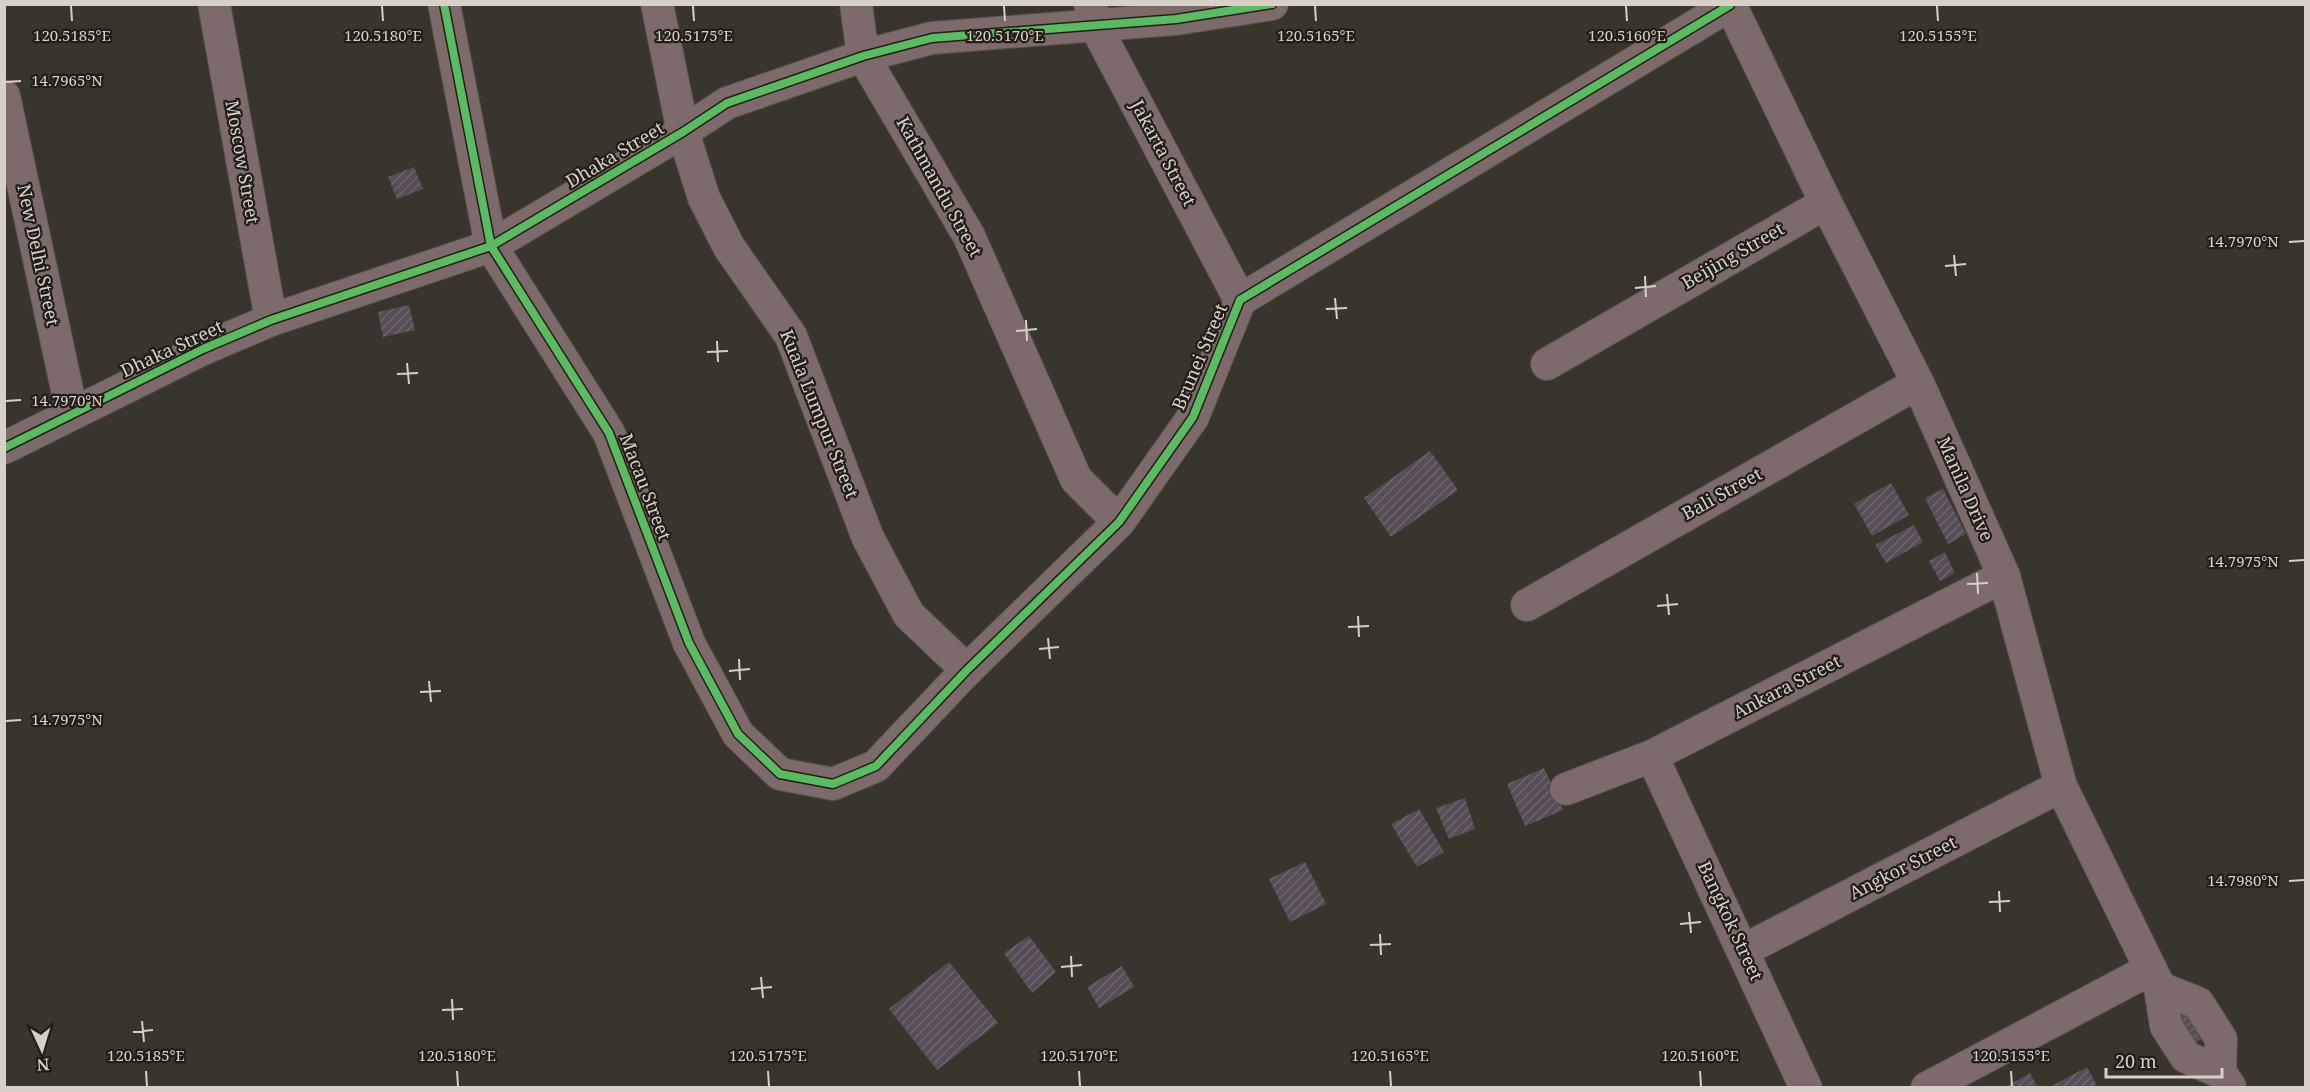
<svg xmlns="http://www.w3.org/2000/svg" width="2310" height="1092" viewBox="0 0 2310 1092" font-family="'Noto Serif',serif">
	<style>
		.building { fill: url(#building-hatch) }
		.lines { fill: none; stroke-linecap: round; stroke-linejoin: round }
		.minor-casing { stroke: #545049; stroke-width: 34 }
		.minor { stroke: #7d6a6b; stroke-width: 32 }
		.cycleway-casing { stroke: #221e17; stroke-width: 11 }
		.cycleway { stroke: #5cba63; stroke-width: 8 }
		.ticks { fill: none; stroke: #d6d0c7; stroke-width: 2 }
		.labels { text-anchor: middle; stroke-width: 4.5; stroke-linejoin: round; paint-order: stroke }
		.street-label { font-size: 18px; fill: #d6d0c7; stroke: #221e17 }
		.ticks-label { font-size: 15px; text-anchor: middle; fill: #d6d0c7; stroke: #221e17; stroke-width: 4.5; stroke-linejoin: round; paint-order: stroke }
	</style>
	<defs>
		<pattern id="building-hatch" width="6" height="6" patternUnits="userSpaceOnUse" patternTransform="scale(1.5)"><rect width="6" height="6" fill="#564d57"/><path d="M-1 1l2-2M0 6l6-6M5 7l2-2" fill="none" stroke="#6e666e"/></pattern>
	</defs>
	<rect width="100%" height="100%" fill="#39352c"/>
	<!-- building -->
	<path class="building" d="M414,167L423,189L397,199L388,177Z
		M409,305L415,330L383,337L378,312Z
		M1430,451L1458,490L1391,537L1364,498Z
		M1891,483L1909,515L1872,536L1854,504Z
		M1943,489L1966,534L1948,544L1925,498Z
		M1914,525L1923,542L1886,563L1875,545Z
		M1945,552L1955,573L1940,581L1929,561Z
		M1544,768L1563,810L1525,826L1507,784Z
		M1465,798L1475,829L1449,839L1436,808Z
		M1419,809L1444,852L1417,867L1391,824Z
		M1305,862L1326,904L1290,922L1269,879Z
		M1029,936L1056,972L1032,993L1004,953Z
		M949,962L998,1023L937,1070L889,1009Z
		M1122,966L1134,987L1099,1008L1087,987Z
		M2190,1004L2211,1032L2191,1046L2170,1018Z
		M2087,1067L2098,1088H2048Z
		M2030,1073L2038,1088H2003Z"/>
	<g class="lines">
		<!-- minor casing -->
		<g class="minor-casing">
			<path id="minor" d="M214,4L271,320
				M444,4L491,246L609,433L689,643L738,734L780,774L833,784L876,766L967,670L1119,522L1193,417L1240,300L1730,5
				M657,4L683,132L704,198L729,247L791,336L868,538L909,615L967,670
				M856,4L863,56L969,236L1076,479L1119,522
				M1090,4L1096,27L1240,300
				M1730,4L1826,203L1918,383L2004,576L2061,786L2160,988L2166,1026L2186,1057L2220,1072
				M4,96L72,413
				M1547,364L1826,203
				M4,448L203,349L271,320L491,246L683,132L727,103L863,56L932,38L1176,19L1272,4
				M1527,605L1918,383
				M1652,756L1806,1088
				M1566,789L1652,756L2004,576
				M1744,950L2061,786
				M2160,988L2198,1003L2221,1039L2220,1072L2230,1087
				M1927,1088L2151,969"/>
		</g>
		<!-- minor -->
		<use href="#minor" class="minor"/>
		<!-- cycleway casing -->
		<g class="cycleway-casing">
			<path id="cycleway" d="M444,4L491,246L609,433L689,643L738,734L780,774L833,784L876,766L967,670L1119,522L1193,417L1240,300L1730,5
				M4,448L203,349L271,320L491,246L683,132L727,103L863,56L932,38L1176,19L1272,4"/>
		</g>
		<!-- cycleway -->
		<use href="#cycleway" class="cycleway"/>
	</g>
	<!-- ticks -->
	<path class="ticks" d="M71,6L72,21M382,6L383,21M693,6L694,21M1004,6L1005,21M1315,6L1316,21M1626,6L1627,21M1937,6L1938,21M6,82L21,81M2289,242L2304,241M1954,255L1956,276M1945,266L1966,264M1645,276L1646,297M1635,288L1656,286M1335,298L1337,319M1326,309L1347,308M1026,320L1027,341M1016,331L1037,329M717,341L718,362M707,352L728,351M407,363L409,384M397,374L418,373M6,401L21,400M2289,561L2304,560M1977,573L1978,594M1967,584L1988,583M1667,594L1669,615M1657,606L1678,604M1358,616L1359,637M1348,627L1369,626M1048,638L1050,659M1039,649L1059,647M739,659L740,680M729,671L750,669M429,681L431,702M420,692L441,691M6,721L21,720M2289,881L2304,880M1999,891L2000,912M1989,902L2010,901M1689,912L1691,933M1680,924L1701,922M1380,934L1381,955M1370,945L1391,944M1071,956L1072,977M1061,967L1082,965M761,977L763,998M751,989L772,987M452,999L453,1020M442,1010L463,1009M142,1021L144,1042M133,1032L153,1030M146,1071L147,1086M457,1071L458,1086M768,1071L769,1086M1079,1071L1080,1086M1390,1071L1391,1086M1700,1071L1701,1086M2011,1071L2012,1086"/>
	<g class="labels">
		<!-- street labels -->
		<g class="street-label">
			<text transform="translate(1163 153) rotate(62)" y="6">Jakarta Street</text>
			<text transform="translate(615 155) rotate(-31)" y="6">Dhaka Street</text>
			<text transform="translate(242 162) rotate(80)" y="6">Moscow Street</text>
			<text transform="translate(939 187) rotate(61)" y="6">Kathmandu Street</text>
			<text transform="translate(38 255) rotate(78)" y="6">New Delhi Street</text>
			<text transform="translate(1733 256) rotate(-30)" y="6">Beijing Street</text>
			<text transform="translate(172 349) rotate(-25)" y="6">Dhaka Street</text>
			<text transform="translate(1200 357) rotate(-67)" y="6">Brunei Street</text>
			<text transform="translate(819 414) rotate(68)" y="6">Kuala Lumpur Street</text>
			<text transform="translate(645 487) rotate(69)" y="6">Macau Street</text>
			<text transform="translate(1965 489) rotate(66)" y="6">Manila Drive</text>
			<text transform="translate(1722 494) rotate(-29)" y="6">Bali Street</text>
			<text transform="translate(1787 687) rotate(-27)" y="6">Ankara Street</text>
			<text transform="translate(1903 868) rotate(-27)" y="6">Angkor Street</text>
			<text transform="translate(1730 921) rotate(65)" y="6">Bangkok Street</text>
		</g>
	</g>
	<g class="ticks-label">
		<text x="72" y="41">120.5185°E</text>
		<text x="383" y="41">120.5180°E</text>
		<text x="694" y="41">120.5175°E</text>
		<text x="1005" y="41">120.5170°E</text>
		<text x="1316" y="41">120.5165°E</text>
		<text x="1627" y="41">120.5160°E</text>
		<text x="1938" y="41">120.5155°E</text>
		<text x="67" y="86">14.7965°N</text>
		<text x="2243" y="247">14.7970°N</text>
		<text x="67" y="406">14.7970°N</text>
		<text x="2243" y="567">14.7975°N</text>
		<text x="67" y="725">14.7975°N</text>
		<text x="2243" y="886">14.7980°N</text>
		<text x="146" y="1061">120.5185°E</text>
		<text x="457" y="1061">120.5180°E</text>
		<text x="768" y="1061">120.5175°E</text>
		<text x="1079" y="1061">120.5170°E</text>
		<text x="1390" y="1061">120.5165°E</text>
		<text x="1700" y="1061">120.5160°E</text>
		<text x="2011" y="1061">120.5155°E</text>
	</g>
	<!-- border -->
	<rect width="2310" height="1092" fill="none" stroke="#d6d0c7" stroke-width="12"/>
	<!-- north arrow -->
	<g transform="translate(42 1050) rotate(176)" stroke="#221e17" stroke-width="4.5" paint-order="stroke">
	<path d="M0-4.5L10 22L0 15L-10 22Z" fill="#d6d0c7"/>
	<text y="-9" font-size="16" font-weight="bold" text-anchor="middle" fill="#d6d0c7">N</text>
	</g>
	<!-- scale -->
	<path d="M2106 1068v9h116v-9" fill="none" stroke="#d6d0c7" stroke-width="3"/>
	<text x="2115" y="1068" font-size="18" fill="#d6d0c7" stroke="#221e17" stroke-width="4.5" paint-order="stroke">20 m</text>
</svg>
